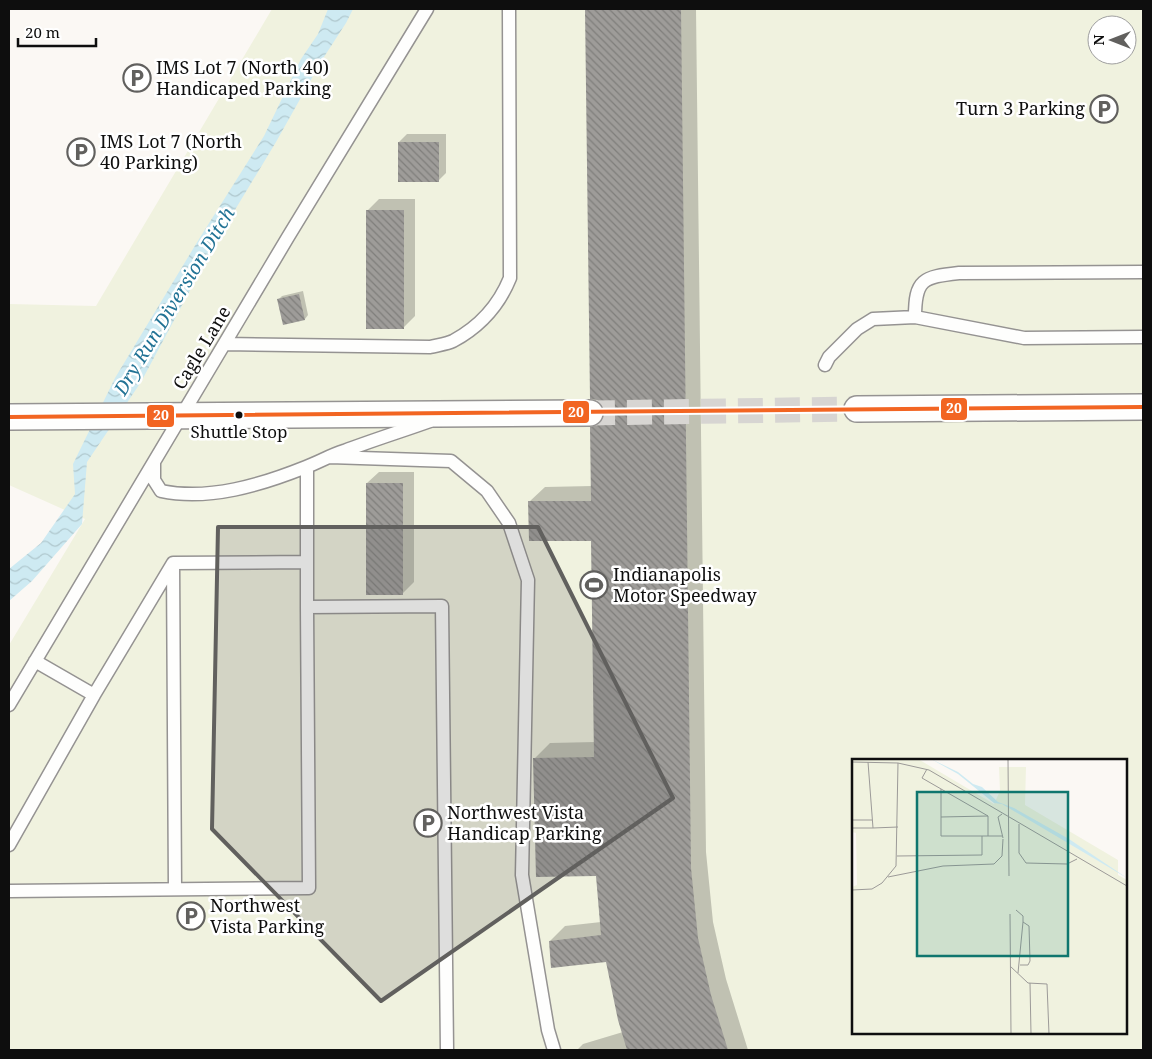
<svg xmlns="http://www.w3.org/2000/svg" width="1152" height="1059" viewBox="0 0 1152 1059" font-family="'Noto Serif',serif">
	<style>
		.pitch { fill: #f0f2df; fill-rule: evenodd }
		.water { fill: url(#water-waves) }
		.shadow { fill: #0003 }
		.building { fill: url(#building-back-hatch) }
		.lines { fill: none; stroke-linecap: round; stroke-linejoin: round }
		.street-tunnel { stroke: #d7d5d2; stroke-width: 25; stroke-dasharray: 25 12; stroke-linecap: butt }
		.lane-casing { stroke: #959392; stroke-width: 15 }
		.street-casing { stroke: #959392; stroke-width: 28 }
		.lane { stroke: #fefefd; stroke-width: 12 }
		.street { stroke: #fefefd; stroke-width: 25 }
		.bus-1-casing { stroke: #fff; stroke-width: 8 }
		.bus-1 { stroke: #f26522; stroke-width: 4 }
		.marked { fill: #61605e; fill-opacity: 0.2; stroke: #61605e; stroke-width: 4; stroke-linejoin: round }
		.bus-dot { fill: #0e0e0e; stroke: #fff; stroke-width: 2 }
		.labels { text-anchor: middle; stroke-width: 5; stroke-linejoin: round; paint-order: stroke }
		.bus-label { font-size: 17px; fill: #0e0e0e; stroke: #fff }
		.poi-label { font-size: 18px; fill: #0e0e0e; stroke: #fff; text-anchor: start }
		.street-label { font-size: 18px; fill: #0e0e0e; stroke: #fff }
		.water-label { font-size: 19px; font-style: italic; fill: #227395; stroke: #fff }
		.inset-road { fill: none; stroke: #9c9a98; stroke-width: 1 }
		.view { fill: #0f766e; fill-opacity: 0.15; stroke: #0f766e; stroke-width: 2.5 }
		.inset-edge { fill: none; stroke: #0e0e0e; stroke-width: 2.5 }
		.line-badge { stroke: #fff; stroke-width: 2 }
		.badge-label { font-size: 14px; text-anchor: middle; font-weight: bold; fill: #fff }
	</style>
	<defs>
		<pattern id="water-waves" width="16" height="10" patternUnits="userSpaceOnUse" patternTransform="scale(1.25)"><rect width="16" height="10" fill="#ceeaf2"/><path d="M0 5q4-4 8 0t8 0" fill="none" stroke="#b0c8ce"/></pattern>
		<pattern id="building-back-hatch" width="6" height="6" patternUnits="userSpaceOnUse" patternTransform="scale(1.25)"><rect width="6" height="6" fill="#9e9c99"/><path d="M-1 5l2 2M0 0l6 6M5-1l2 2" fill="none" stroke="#7f7e7b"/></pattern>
	</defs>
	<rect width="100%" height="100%" fill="#fbf8f4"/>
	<!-- pitch -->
	<path class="pitch" d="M272,9H1143V1050H9V645L85,519L9,485V304L96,306ZM1097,25H1127V55H1097ZM853,760H1126V1033H853Z"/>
	<!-- water -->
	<path class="water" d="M328,9H353L346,23L322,60L276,142L218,238L141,382L87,462L82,524L32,581L9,601V569L41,543L75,494L73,464L115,378L199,239L264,136L301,59L318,34Z"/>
	<!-- shadow -->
	<path class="shadow" d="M586,9H696L706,852L713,922L726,979L748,1050H577L583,1044L623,1032L607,961L550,941L565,926L601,922L597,875L535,758L550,743L595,742L593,539L529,502L545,487L592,486L591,428L606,414L603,405L597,399L591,398Z
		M407,134H446V173L438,181L399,142Z
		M379,199H415V316L403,328L367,211Z
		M303,291L308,315L305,319L278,300L282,296Z
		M379,472H414V582L402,594L367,483Z"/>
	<!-- building -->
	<path class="building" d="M585,9H681L691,868L698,938L711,995L728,1050H627L618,1020L606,962L551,968L549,941L601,935L596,876L536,877L533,758L594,757L591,541H529L528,501H591L590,427L598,425L603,420L604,413L602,405L597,400L590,399Z
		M398,142H439V182H398Z
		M366,210H404V329H366Z
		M299,294L305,320L283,325L277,299Z
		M366,483H403V595H366Z"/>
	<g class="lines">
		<!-- street-tunnel -->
		<path class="street-tunnel" d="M590,413L857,409"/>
		<!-- lane casing -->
		<g class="lane-casing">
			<path id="lane" d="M915,317C915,279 923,277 959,273L1143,272
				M225,344L430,347C438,345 447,344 453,341C479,327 499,305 510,278L509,9
				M825,365L829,357L857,329L873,319L915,317L1024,338L1143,337
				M330,457L451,461L487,491L509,523L528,580L522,875L548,1030L554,1050
				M154,463V480L161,491C209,501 261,485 306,467C319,462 331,455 344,451C373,440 402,431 430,421
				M307,467V607L442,606L447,1050
				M173,564L175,889
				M35,661L94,695
				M9,705L288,237L427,9
				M9,845L94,695L173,563L307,562
				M9,891L309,888L307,607"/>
		</g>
		<!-- street casing -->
		<g class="street-casing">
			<path id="street" d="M857,409L1143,407
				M9,417L590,413"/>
		</g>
		<!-- lane -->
		<use href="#lane" class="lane"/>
		<!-- street -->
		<use href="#street" class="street"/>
		<!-- bus-1 casing -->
		<g class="bus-1-casing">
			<path id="bus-1" d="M9,417L1143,407"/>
		</g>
		<!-- bus-1 -->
		<use href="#bus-1" class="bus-1"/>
	</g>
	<!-- marked area -->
	<path class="marked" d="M218,527H538L673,798L381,1001L212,829Z"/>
	<!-- icons -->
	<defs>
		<g id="parking-ring" transform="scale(1.4375)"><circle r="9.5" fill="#fff" stroke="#61605e" stroke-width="1.5"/><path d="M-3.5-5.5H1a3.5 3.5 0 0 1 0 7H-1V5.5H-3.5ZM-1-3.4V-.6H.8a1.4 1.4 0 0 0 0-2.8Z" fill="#61605e"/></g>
		<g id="stadium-ring" transform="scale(1.4375)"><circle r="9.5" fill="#fff" stroke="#61605e" stroke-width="1.5"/><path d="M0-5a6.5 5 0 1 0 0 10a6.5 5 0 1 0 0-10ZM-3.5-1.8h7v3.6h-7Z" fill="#61605e"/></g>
	</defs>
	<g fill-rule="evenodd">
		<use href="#parking-ring" x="137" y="78"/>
		<use href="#parking-ring" x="1104" y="109"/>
		<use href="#parking-ring" x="81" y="152"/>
		<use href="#stadium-ring" x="594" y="585"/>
		<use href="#parking-ring" x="428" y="823"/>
		<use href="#parking-ring" x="191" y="916"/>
	</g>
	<!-- markers -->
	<circle class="bus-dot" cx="239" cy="415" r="4.5"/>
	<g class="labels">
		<!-- bus labels -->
		<g class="bus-label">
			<text x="239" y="438">Shuttle Stop</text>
		</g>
		<!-- poi labels -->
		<g class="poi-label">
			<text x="156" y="74">IMS Lot 7 (North 40)<tspan x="156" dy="21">Handicaped Parking</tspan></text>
			<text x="1085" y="115" text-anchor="end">Turn 3 Parking</text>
			<text x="100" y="148">IMS Lot 7 (North<tspan x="100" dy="21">40 Parking)</tspan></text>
			<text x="613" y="581">Indianapolis<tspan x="613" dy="21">Motor Speedway</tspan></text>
			<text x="447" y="819">Northwest Vista<tspan x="447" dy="21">Handicap Parking</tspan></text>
			<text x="210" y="912">Northwest<tspan x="210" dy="21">Vista Parking</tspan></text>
		</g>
		<!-- street labels -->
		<g class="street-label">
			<text transform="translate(202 348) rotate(-59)" y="6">Cagle Lane</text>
		</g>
		<!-- water labels -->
		<g class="water-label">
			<text transform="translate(174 301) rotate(-59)" y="7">Dry Run Diversion Ditch</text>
		</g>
	</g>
	<!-- overview -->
	<g transform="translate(852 759)">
		<rect width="275" height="275" fill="#fbf8f4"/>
		<path d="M0,0H66L142,45L148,32L147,8H174L173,46L266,101V116L275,121V275H0V128L5,126L4,74L0,73Z" fill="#f0f2df"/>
		<path d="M79,0L106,13L121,25L130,28L146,43L162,49L217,80L275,119L150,45L142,44L106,15Z" fill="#ceeaf2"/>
		<path class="inset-road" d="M156,0L157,117M0,3L46,4M16,3L21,69L46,68M75,10L70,19L136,57V77M89,30V77H130M150,55L146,58L151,79M89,58L136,57M0,61H20M167,65V94L174,104L215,105L225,100M0,69H21M45,97L130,96V77H150M36,118L91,107L142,105L150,97L151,80M0,131L20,130L30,124L44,107L46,4L77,11L275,127M164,151L171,157V163L166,214M158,155L159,275M168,206H176L178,202L177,167L171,163M158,207L176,224L195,225L197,275M178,224L179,275"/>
		<path class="view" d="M65,33H216V197H65Z"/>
		<rect width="275" height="275" class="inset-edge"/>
	</g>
	<g class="line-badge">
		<rect x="940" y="397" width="28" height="24" rx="5" fill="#f26522"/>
		<rect x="562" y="400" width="28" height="24" rx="5" fill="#f26522"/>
		<rect x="146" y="404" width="29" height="24" rx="5" fill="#f26522"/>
	</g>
	<g class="badge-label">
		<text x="954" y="413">20</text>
		<text x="576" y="417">20</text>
		<text x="161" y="420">20</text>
	</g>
	<!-- border -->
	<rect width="1152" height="1059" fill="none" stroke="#0e0e0e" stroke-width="20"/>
	<!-- north arrow -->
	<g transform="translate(1112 40) rotate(270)"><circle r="24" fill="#ffffff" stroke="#9f9f9f"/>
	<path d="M0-4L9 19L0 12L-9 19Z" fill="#61605e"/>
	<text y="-8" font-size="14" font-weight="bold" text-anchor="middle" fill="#0e0e0e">N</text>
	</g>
	<!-- scale -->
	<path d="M18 38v8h78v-8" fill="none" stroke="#0e0e0e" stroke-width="2.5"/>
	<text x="25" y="38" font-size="15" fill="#0e0e0e" stroke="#ffffff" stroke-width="4" paint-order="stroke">20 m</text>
</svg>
